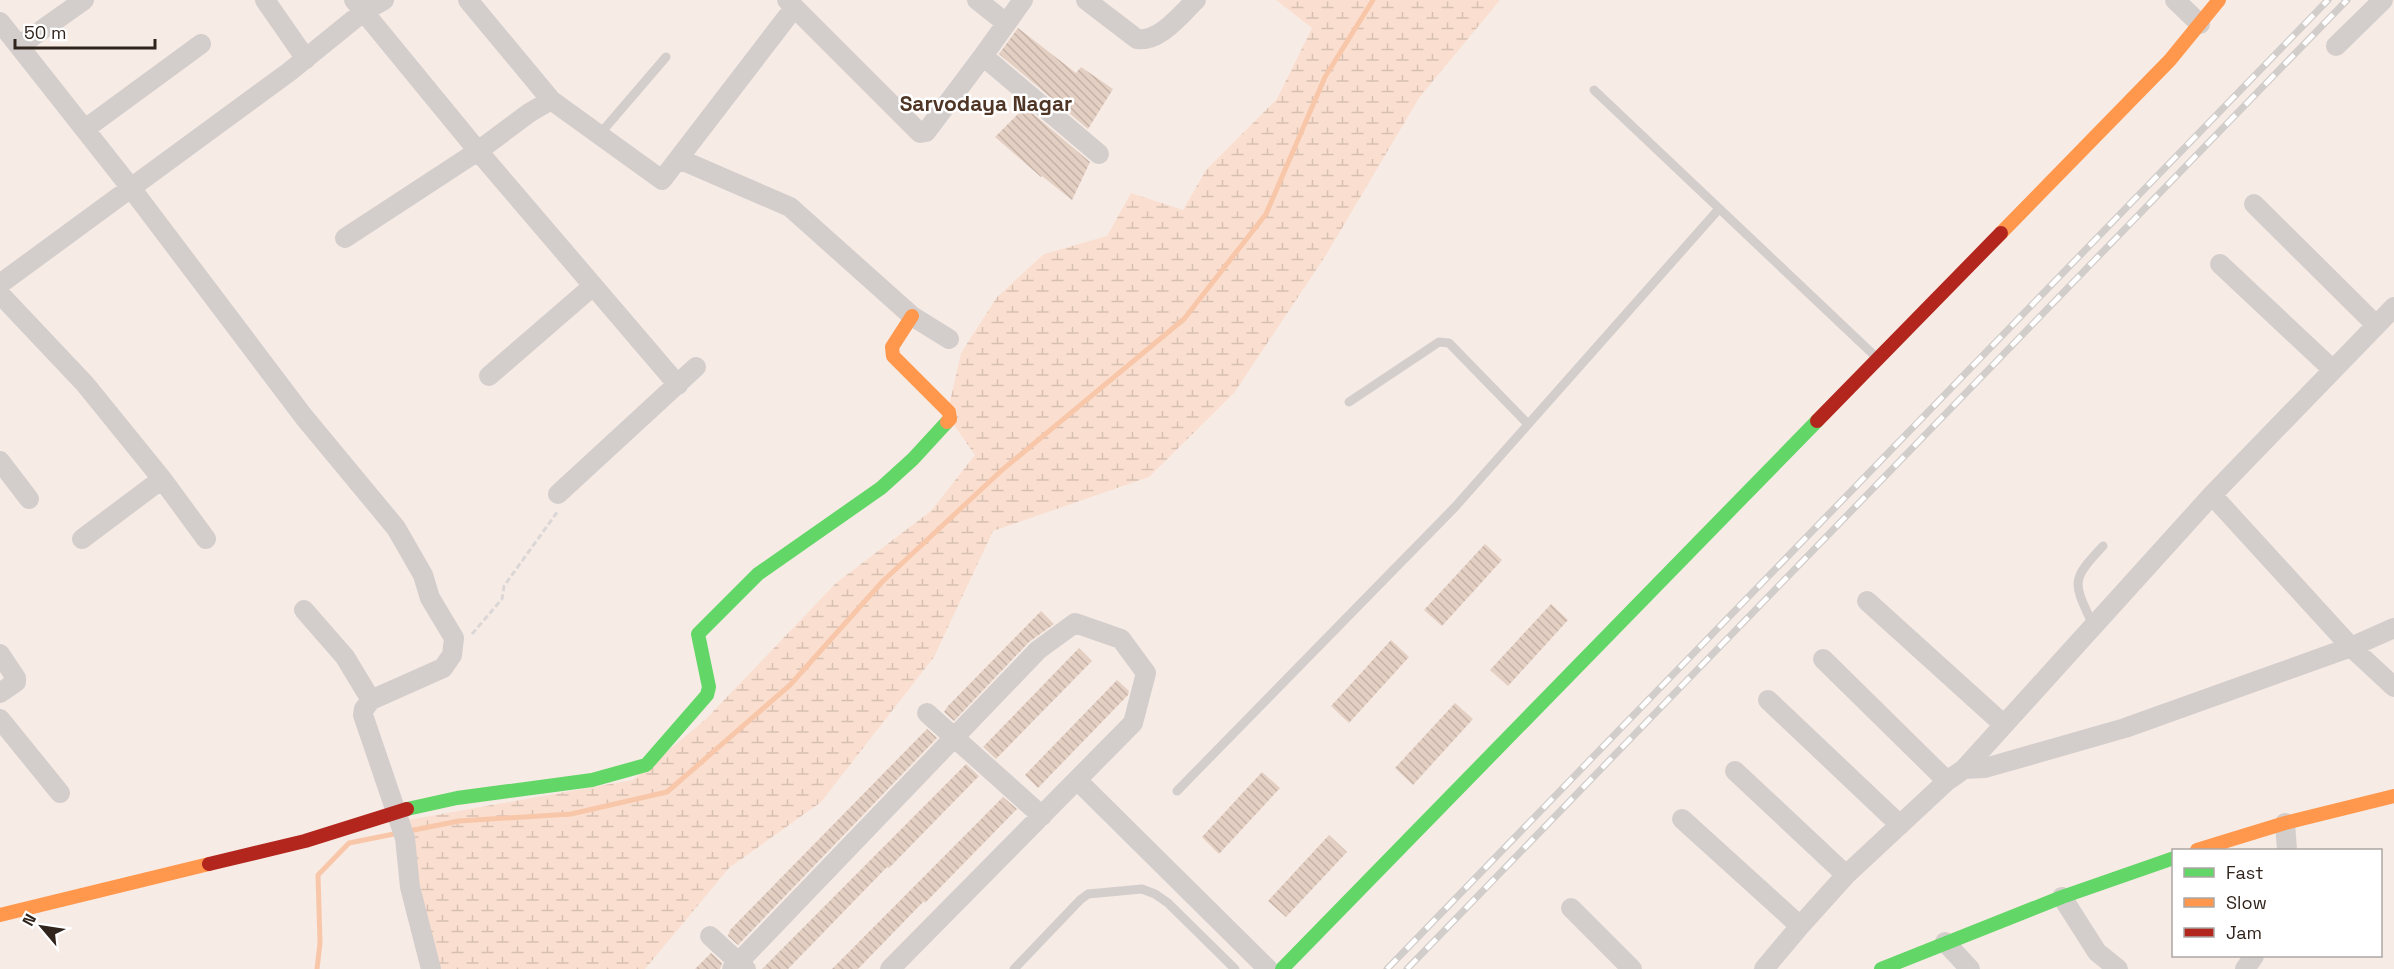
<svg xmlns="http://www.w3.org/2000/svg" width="2394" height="969" viewBox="0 0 2394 969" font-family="'Space Grotesk',sans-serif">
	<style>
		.wetland { fill: url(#wetland-marsh) }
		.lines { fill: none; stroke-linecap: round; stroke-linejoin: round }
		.stream { stroke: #f8c7aa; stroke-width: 5 }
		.building { fill: url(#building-back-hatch) }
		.path { stroke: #dbd7d6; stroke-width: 3; stroke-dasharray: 6 3; stroke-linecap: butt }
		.lane { stroke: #d3cecc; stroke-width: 9 }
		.street { stroke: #d3cecc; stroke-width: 20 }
		.fast { stroke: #63d668; stroke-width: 14 }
		.slow { stroke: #ff974d; stroke-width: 14 }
		.jam { stroke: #b3261e; stroke-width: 14 }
		.rail-casing { stroke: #d1cdcb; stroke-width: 7 }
		.rail { stroke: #fff; stroke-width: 4.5; stroke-dasharray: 14; stroke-linecap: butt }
		.labels { text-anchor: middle; stroke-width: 5; stroke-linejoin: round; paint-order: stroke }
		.neighbourhood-label { font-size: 21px; font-weight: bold; fill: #4f3525; stroke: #fff }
	</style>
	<defs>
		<pattern id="wetland-marsh" width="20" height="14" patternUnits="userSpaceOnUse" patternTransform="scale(1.5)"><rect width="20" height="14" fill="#fadfd0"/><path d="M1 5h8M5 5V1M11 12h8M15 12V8" fill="none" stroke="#d7bfb2"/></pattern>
		<pattern id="building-back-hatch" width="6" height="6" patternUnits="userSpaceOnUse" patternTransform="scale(1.5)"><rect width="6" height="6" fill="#e4cfc3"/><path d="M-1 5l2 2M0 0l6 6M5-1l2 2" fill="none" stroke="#c4b2a7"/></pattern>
	</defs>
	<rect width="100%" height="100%" fill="#f7ebe5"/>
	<!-- wetland -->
	<path class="wetland" d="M1276,0H1500L1419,98L1326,255L1234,393L1149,477L993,531L934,657L821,802L729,868L645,969H440L416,879L408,820L633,780L706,719L836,583L931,511L975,455L947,415L961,353L997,297L1044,254L1107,236L1131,193L1183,210L1206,170L1277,99L1312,28Z"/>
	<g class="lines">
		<!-- stream -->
		<path class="stream" d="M317,969L320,943L318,875L349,843L459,821L571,814L667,792L790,685L883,581L1002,470L1184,319L1266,214L1325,77L1373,0"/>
	</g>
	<!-- building -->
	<path class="building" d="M1018,28L1076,73L1081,67L1113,89L1088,129L999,54Z
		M1025,107L1090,162L1072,200L1042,176L1041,177L995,137Z
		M1485,544L1502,560L1442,626L1424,610Z
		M1551,604L1568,620L1508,686L1490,670Z
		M1041,611L1054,624L1029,642L954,721L944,712L948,706Z
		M1391,640L1409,657L1349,723L1331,706Z
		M1079,648L1092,661L996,759L983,747Z
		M1117,680L1129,691L1128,695L1038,788L1025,775Z
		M1455,703L1473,719L1413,785L1395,768Z
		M927,729L937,738L738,945L728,936L730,930Z
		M966,764L979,776L889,868L887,867L788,969H762Z
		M1262,772L1280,788L1219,854L1202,837Z
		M1003,797L1017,809L925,903L924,901L858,969H832Z
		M1329,835L1347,852L1286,917L1268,901Z
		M711,953L722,963L720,969H695Z"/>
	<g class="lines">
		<!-- path -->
		<path class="path" d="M472,634L502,599L504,586L558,511"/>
		<!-- lane -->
		<path class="lane" d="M1594,90L1876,357
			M599,135L666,57
			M1349,402L1439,342L1449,343L1528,424
			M2093,625C2073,582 2070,581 2103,546
			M1177,791L1455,507L1718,210
			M1014,969L1080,900L1088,894L1142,889L1155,894L1168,903L1235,969"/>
		<!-- street -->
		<path class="street" d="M265,0L306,59
			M354,0L478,151L678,385
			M468,0L551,100
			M787,0L920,133L926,132L983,56L1099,154
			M977,0L1006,23
			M1086,0L1137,39C1160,42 1180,15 1196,0
			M2175,0L2200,24
			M0,22L131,188L304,417L396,528L423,575L430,598L454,638L452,655L443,668L371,700L364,709L363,715L405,838L410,887L431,969
			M19,46L84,0
			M2336,46L2383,0
			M983,56L1023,0
			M85,129L201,44
			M679,159L790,207L912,316L949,339
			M2254,204L2376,325
			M345,238L478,151L529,113L551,100L662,180L794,8
			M2220,264L2333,370
			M0,284L289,72L363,12L384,0
			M0,294L85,384L162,479L206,539
			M489,376L593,286
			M0,461L29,499
			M558,494L696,367
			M2212,495L2351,647L2394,687
			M82,539L162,479
			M1867,601L2003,724
			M304,610L345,657L371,700
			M0,654L16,678V682L0,693
			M1823,659L1947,781
			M1768,700L1900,825
			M927,713L1042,816
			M0,719L60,793
			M1964,769L1985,768L2125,728L2351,647L2394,628
			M1735,771L1846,875
			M1077,780L1268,969
			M1682,819L1800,926
			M2285,823L2287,850
			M2062,897L2097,952L2118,969
			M1571,908L1632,969
			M710,936L746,969
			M1945,942L1970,969
			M732,969L1038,650L1075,623L1121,639L1146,673L1133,723L890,969
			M1764,969L1800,926L1846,875L1947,781L1964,769L2212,495L2394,307
			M2245,969L2254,956"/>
		<!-- fast -->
		<path class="fast" d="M407,809L457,798L592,780L646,765L707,695L709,687L698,634L758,574L881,488L913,459L947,422
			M1282,969L1817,421
			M1881,969L2062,897L2174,858"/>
		<!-- slow -->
		<path class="slow" d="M2001,233L2170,60L2219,0
			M912,316L892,347L893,356L949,412L950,419L947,422
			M2197,850L2285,823L2394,796
			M0,915L209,864"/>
		<!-- jam -->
		<path class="jam" d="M1817,421L2001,233
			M209,864L305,841L407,809"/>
		<!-- rail casing -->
		<g class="rail-casing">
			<path id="rail" d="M1387,969L2328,0
				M1407,969L2347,0"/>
		</g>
		<!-- rail -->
		<use href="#rail" class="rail"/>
	</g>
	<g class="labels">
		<!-- neighbourhood labels -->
		<g class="neighbourhood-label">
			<text x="986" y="111">Sarvodaya Nagar</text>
		</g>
	</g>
	<!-- legend -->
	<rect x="2172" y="849" width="210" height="108" fill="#ffffff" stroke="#aca7a4" stroke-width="1.5"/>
	<rect x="2184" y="868" width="30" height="9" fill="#63d668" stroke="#aca7a4" stroke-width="1.5"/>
	<text x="2226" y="879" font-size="18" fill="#30241c">Fast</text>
	<rect x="2184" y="898" width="30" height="9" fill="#ff974d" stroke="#aca7a4" stroke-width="1.5"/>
	<text x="2226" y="909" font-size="18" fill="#30241c">Slow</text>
	<rect x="2184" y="928" width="30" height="9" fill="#b3261e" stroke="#aca7a4" stroke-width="1.5"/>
	<text x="2226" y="939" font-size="18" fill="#30241c">Jam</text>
	<!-- north arrow -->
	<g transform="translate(42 927) rotate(299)" stroke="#ffffff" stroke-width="4.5" paint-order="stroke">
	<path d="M0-4.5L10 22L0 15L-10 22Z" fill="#30241c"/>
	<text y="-9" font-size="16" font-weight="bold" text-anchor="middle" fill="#30241c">N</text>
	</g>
	<!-- scale -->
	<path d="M15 39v9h140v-9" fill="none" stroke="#30241c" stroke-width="3"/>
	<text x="24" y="39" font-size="18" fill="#30241c" stroke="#ffffff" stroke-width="4.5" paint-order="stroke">50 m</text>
</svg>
